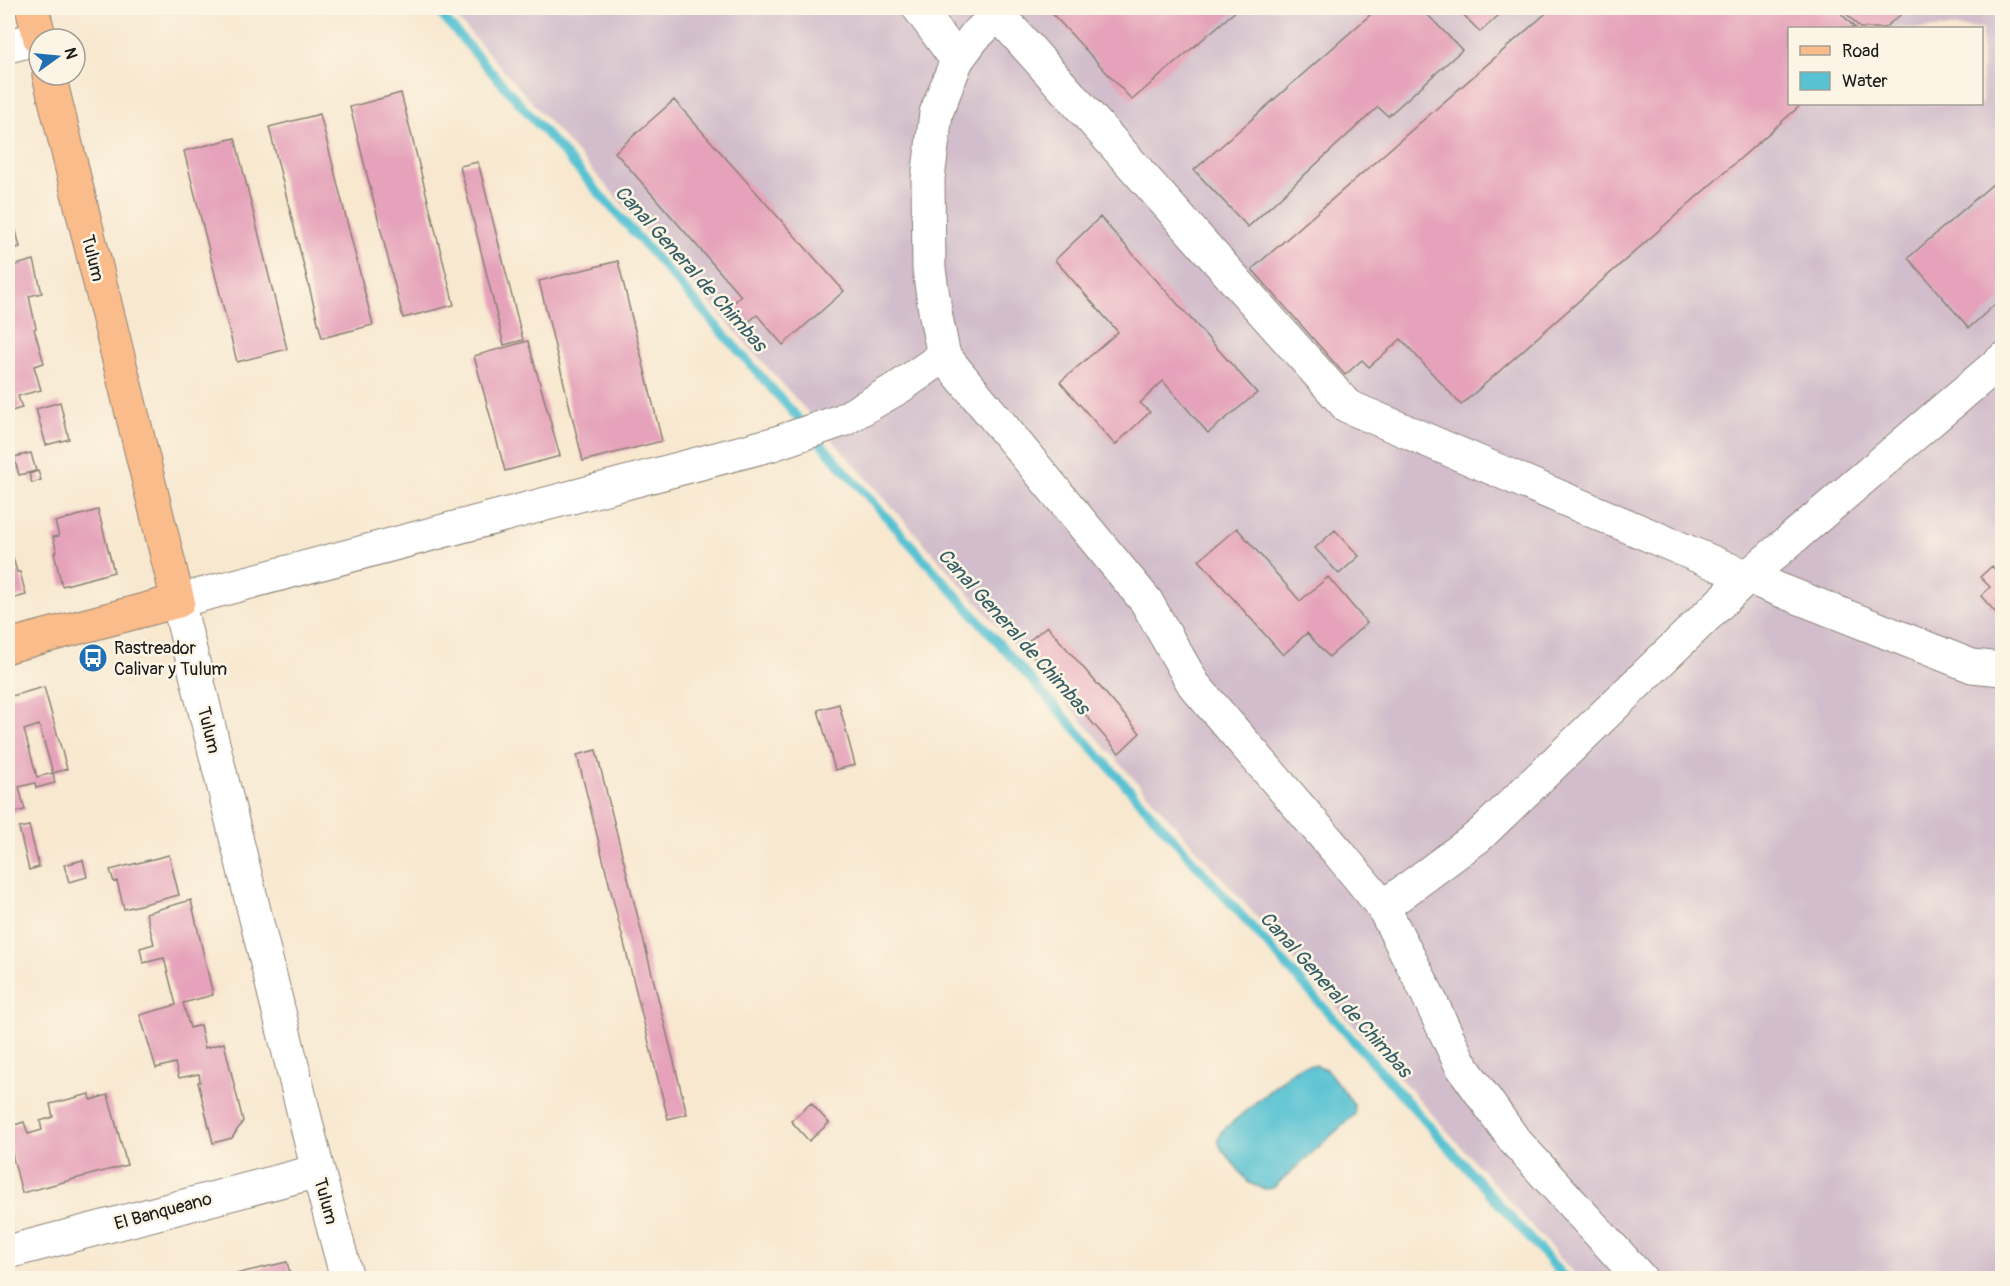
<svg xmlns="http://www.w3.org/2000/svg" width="2010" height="1286" viewBox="0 0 2010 1286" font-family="Pangolin,sans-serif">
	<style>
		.industrial { fill: #d1bdcb; fill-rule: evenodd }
		.water { fill: #58c2d3; stroke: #3a6f78; stroke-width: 1.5 }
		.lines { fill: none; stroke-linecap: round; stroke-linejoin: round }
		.stream { stroke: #58c2d3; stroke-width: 9 }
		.building { fill: #e5a2ba }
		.minor-casing { stroke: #8a8276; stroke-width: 35 }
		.major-casing { stroke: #8a8276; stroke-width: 35 }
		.minor { stroke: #fff; stroke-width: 33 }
		.major { stroke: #fabc8b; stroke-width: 33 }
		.labels { text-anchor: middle; stroke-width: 5; stroke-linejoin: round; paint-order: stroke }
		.street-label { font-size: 18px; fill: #1c1c1c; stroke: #fcf5e5 }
		.poi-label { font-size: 18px; fill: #1c1c1c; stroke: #fcf5e5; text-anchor: start }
		.water-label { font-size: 20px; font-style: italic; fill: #345e65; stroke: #fcf5e5 }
	</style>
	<rect width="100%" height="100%" fill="#fcf5e5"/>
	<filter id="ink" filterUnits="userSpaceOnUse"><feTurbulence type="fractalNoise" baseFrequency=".0167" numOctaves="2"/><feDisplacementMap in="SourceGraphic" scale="12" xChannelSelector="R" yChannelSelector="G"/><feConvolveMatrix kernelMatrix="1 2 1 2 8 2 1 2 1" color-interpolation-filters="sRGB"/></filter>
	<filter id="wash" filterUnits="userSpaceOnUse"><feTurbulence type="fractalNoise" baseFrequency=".008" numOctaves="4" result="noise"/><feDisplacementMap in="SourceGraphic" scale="24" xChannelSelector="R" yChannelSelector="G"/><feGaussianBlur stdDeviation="1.35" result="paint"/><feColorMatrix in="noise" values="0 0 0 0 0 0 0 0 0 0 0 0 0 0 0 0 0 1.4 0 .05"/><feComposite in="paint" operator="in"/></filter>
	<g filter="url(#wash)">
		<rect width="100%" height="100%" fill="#f8e8d0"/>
		<!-- industrial -->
		<path class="industrial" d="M448,8H2002V1278H1578ZM1790,28H1982V104H1790Z"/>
		<!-- water -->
		<path class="water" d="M1315,1065L1326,1069L1354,1104L1355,1114L1273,1188L1264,1189L1249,1183L1221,1148L1218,1140L1221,1132L1294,1070L1302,1066Z"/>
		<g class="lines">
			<!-- stream -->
			<path class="stream" d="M435,8L805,426
				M814,436L1565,1278"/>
		</g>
		<g id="blocks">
			<!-- building -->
			<path class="building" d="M1047,8H1239L1132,100Z
				M1378,8H1421L1462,50L1388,116L1378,107L1248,227L1194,170Z
				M1457,8H1507L1480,32Z
				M1552,8H1836L1855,28H1790V104H1802L1461,405L1401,339L1369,367L1362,360L1345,375L1252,269Z
				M1841,8H1909L1884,28H1860Z
				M401,93L454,305L403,318L350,107Z
				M674,100L844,291L783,345L757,315L746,324L730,306L741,296L615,152Z
				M320,114L373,325L322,338L269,127Z
				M235,138L287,349L237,362L184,151Z
				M478,162L523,340L504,345L460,166Z
				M2002,176V298L1969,328L1908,258Z
				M8,199L20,247L8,250Z
				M1100,217L1257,393L1208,433L1163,381L1140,403L1150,412L1115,445L1060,382L1118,332L1055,260Z
				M34,260L42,293L29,296L36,328L34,329L44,363L34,366L41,390L18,396L22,408L8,412V267Z
				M618,261L662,441L583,461L539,281Z
				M528,341L560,456L505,471L474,356Z
				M60,402L69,439L46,445L36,409Z
				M31,453L36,471L19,475L14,457Z
				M38,471L41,480L32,483L29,474Z
				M98,510L114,572L62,586L54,553L57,552L53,537L59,536L55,522Z
				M1237,528L1300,601L1328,577L1367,623L1329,657L1307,633L1283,655L1199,560Z
				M1335,530L1359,556L1339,574L1315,548Z
				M12,554L17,572H20L26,595L8,600V555Z
				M1992,566L2002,578V620L1981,596L1990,587L1980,577Z
				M1047,626L1140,733L1119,753L1024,645Z
				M44,687L67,769L53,773L39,725L24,730L37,777L53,773L55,783L36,788L35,783L19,787L25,810L8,814V697Z
				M839,704L855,765L835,770L818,710Z
				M596,750L687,1114L668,1119L577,755Z
				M29,826L39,867L29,870L19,828Z
				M169,855L179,895L124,909L117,881L114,882L110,870Z
				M83,860L87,877L69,882L64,865Z
				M191,900L213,995L183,1003L190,1028L200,1025L205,1048L224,1043L243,1121L232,1138L213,1143L198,1082H200L199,1074L179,1078L175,1063L156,1068L140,1015L176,1005L164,958L143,963L140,948L154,944L146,913Z
				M90,1094L91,1100L108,1095L127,1165L22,1193L8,1138V1127L24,1122L28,1134L42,1130L40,1121L53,1117L50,1104Z
				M811,1103L829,1123L809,1141L791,1121Z
				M287,1262L291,1278H232L231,1275Z"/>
		</g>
	</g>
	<g filter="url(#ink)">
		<use href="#blocks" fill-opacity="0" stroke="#8a8276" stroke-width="1.5"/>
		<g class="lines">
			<!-- minor casing -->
			<g class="minor-casing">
				<path id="minor" d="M919,8L957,60
					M8,46L40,38
					M1383,907L1479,836L1747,577L2002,360
					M8,1252L318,1171
					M347,1278L318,1171L178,601L773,444L843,420L901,386L944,356
					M1640,1278L1515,1141L1461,1065L1423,985L1383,907L1338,852L1194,685L1146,601L944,356L936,317L929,269L928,179L936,113L957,60L974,37L998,14L1347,406L1747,577L1972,666L2002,669"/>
			</g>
			<!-- major casing -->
			<g class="major-casing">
				<path id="major" d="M32,8L40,39
					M8,646L178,601L49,75"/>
			</g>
			<!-- minor -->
			<use href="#minor" class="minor"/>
			<!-- major -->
			<use href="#major" class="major"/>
		</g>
	</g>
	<!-- icons -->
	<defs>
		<g id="bus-disc" transform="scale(1.5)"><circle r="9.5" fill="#1f6fb2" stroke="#fcf5e5"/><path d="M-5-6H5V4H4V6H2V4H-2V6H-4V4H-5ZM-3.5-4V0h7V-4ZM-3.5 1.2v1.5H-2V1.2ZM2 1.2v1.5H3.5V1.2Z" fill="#fff"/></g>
	</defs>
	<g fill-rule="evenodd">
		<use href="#bus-disc" x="93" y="658"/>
	</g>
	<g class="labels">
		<!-- street labels -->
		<g class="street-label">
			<text transform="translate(93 258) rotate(76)" y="6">Tulum</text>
			<text transform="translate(209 730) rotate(76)" y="6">Tulum</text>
			<text transform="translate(326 1201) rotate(75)" y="6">Tulum</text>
			<text transform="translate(163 1211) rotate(-15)" y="6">El Banqueano</text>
		</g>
		<!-- poi labels -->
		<g class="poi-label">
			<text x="114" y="654">Rastreador<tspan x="114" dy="21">Calivar y Tulum</tspan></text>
		</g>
		<!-- water labels -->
		<g class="water-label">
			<text transform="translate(691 268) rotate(48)" y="7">Canal General de Chimbas</text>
			<text transform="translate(1014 631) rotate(48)" y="7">Canal General de Chimbas</text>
			<text transform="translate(1336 994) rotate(48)" y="7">Canal General de Chimbas</text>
		</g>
	</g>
	<!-- margin -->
	<rect width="2010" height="1286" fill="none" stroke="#fcf5e5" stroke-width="30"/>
	<!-- legend -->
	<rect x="1788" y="27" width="195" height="78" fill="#fcf5e5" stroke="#a29e95" stroke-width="1.5"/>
	<rect x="1800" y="46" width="30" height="9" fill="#fabc8b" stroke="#a29e95" stroke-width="1.5"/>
	<text x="1842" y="57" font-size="18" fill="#1c1c1c">Road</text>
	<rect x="1800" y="72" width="30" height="18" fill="#58c2d3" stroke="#a29e95" stroke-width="1.5"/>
	<text x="1842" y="87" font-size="18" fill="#1c1c1c">Water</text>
	<!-- north arrow -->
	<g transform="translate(57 57) rotate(75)"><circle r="28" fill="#fcf5e5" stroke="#a29e95" stroke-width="1.5"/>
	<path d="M0-4.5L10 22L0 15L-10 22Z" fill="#1f6fb2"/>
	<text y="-9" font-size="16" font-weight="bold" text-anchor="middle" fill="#1c1c1c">N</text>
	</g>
</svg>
